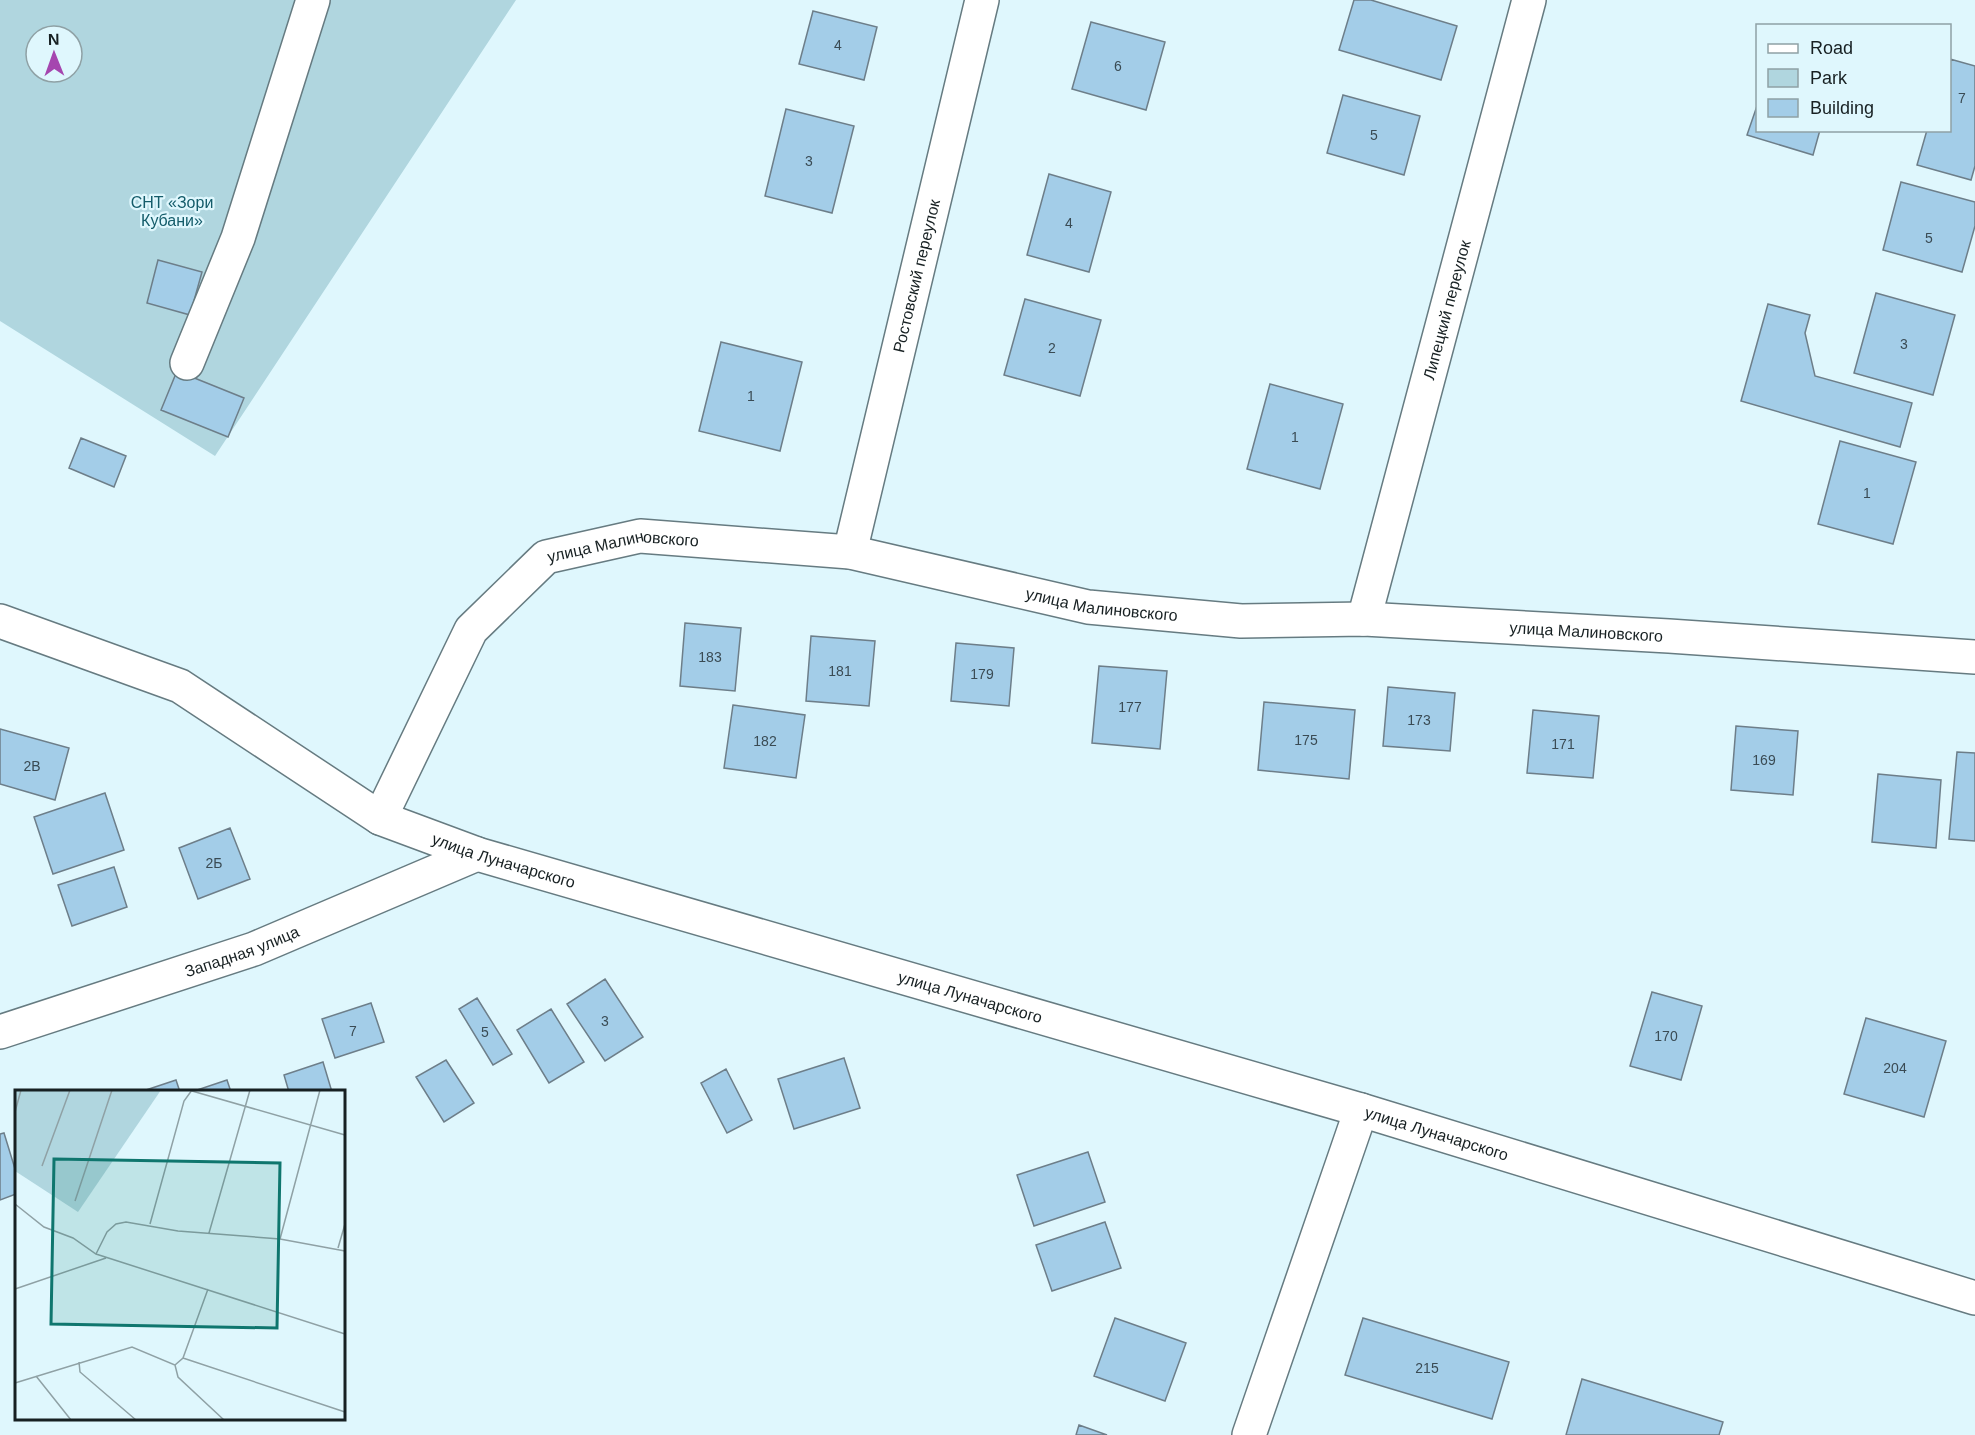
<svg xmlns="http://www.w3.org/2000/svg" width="1975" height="1435" viewBox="0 0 1975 1435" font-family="Helvetica,sans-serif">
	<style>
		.green { fill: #b0d6df; fill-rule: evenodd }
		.building { fill: #a3cde8; stroke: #6d7e89; stroke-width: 1.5 }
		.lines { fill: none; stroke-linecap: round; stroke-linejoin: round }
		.minor-casing { stroke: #667b81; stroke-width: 36 }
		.minor { stroke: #fff; stroke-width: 33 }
		.labels { text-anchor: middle; stroke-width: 4.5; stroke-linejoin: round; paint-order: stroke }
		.number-label { font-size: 14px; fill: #3a4b54 }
		.park-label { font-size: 16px; fill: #145c6a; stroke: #dff7fd }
		.street-label { font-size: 16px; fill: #172022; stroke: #dff7fd }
		.inset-road { fill: none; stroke: #8fa1a5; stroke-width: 1.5 }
		.view { fill: #0f766e; fill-opacity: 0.15; stroke: #0f766e; stroke-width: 3 }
		.inset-edge { fill: none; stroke: #172022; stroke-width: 3 }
	</style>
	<rect width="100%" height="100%" fill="#dff7fd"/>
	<!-- green -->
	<path class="green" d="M0,0H516L215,456L0,321ZM36,36H72V72H36Z"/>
	<!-- building -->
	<path class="building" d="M1354,0H1371L1457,26L1441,80L1339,50Z
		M813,11L877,27L864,80L799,64Z
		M1091,22L1165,42L1146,110L1072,89Z
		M1950,59L1975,66V166L1971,180L1917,165L1927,130H1950Z
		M1343,95L1420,116L1404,175L1327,153Z
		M1758,103V130H1820L1813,155L1747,135Z
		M786,109L854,126L832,213L765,196Z
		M1049,174L1111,192L1089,272L1027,255Z
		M1901,182L1975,202V226L1962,272L1883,250Z
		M158,260L202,272L190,315L147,303Z
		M1876,293L1955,315L1933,395L1854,373Z
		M1025,299L1101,320L1080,396L1004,375Z
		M1768,304L1810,315L1805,333L1815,376L1912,403L1900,447L1741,401Z
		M721,342L802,362L780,451L699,431Z
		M177,371L244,398L228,437L161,410Z
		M1270,384L1343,404L1320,489L1247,469Z
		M81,438L126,456L114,487L69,468Z
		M1840,441L1916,462L1893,544L1818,524Z
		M685,623L741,628L735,691L680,686Z
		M811,636L875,641L869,706L806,701Z
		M956,643L1014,648L1009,706L951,701Z
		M1099,666L1167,671L1160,749L1092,743Z
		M1388,687L1455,693L1450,751L1383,746Z
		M1264,702L1355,710L1349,779L1258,770Z
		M733,705L805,715L796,778L724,768Z
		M1533,710L1599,716L1593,778L1527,773Z
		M1736,726L1798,731L1793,795L1731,790Z
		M0,729L69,748L55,800L0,784Z
		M1957,752L1975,753V841L1949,839Z
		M1878,774L1941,780L1936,848L1872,842Z
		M105,793L124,850L53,874L34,817Z
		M230,828L250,879L198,899L179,848Z
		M114,867L127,907L72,926L58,885Z
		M605,979L643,1037L605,1061L567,1004Z
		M1652,992L1702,1006L1681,1080L1630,1066Z
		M477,998L512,1054L493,1065L459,1009Z
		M371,1003L384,1042L335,1058L322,1019Z
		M551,1009L584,1062L549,1083L517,1030Z
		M1866,1018L1946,1041L1924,1117L1844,1094Z
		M844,1058L860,1108L794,1129L778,1079Z
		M446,1060L474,1103L444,1122L416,1077Z
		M323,1062L332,1092H289L284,1075Z
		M726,1069L752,1120L727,1133L701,1083Z
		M176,1080L180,1092H140Z
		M227,1080L231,1092H197V1090Z
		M4,1133L16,1172V1194L0,1200V1134Z
		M1088,1152L1105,1202L1034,1226L1017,1175Z
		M1105,1222L1121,1268L1052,1291L1036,1245Z
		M1115,1318L1186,1343L1165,1401L1094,1376Z
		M1363,1318L1509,1362L1492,1419L1345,1375Z
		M1582,1379L1723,1422L1719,1435H1566Z
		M1079,1425L1107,1435H1076Z"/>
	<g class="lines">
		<!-- minor casing -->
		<g class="minor-casing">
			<g id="minor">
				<path d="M187,363L238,238L313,0"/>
				<path id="s1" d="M850,552L982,0"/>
				<path id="s2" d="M1364,619L1529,0"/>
				<path id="s3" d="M0,621L180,686L380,818L477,854L1361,1110L1975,1298"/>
				<path id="s4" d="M380,818L471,630L546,557L640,536L850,552L1088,607L1241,621L1364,619L1669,636L1975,657"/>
				<path id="s5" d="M0,1032L254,949L477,854"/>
				<path d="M1249,1435L1361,1110"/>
			</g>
		</g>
		<!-- minor -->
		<use href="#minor" class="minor"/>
	</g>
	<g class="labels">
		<!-- number labels -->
		<g class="number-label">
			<text x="838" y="50">4</text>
			<text x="1118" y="71">6</text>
			<text x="1962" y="103">7</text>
			<text x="1374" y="140">5</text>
			<text x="809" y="166">3</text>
			<text x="1069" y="228">4</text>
			<text x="1929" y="243">5</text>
			<text x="1904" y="349">3</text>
			<text x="1052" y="353">2</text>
			<text x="751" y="401">1</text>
			<text x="1295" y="442">1</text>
			<text x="1867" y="498">1</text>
			<text x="710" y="662">183</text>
			<text x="840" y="676">181</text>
			<text x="982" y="679">179</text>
			<text x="1130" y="712">177</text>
			<text x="1419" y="725">173</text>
			<text x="1306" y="745">175</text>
			<text x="765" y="746">182</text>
			<text x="1563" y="749">171</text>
			<text x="1764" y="765">169</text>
			<text x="32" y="771">2В</text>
			<text x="214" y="868">2Б</text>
			<text x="605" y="1026">3</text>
			<text x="353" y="1036">7</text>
			<text x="485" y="1037">5</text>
			<text x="1666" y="1041">170</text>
			<text x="1895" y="1073">204</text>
			<text x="1427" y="1373">215</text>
		</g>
		<!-- park labels -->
		<g class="park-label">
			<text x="172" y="208">СНТ «Зори<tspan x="172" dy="18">Кубани»</tspan></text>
		</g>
		<!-- street labels -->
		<g class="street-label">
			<text dy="6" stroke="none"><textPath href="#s1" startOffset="284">Ростовский переулок</textPath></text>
			<text dy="6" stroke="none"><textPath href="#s2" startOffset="320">Липецкий переулок</textPath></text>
			<text dy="6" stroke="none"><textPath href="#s4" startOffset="392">улица Малиновского</textPath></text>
			<text dy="6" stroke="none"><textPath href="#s4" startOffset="878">улица Малиновского</textPath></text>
			<text dy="6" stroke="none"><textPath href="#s4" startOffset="1364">улица Малиновского</textPath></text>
			<text dy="6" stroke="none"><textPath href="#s3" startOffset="562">улица Луначарского</textPath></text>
			<text dy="6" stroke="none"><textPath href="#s5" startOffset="255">Западная улица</textPath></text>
			<text dy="6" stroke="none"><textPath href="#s3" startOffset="1048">улица Луначарского</textPath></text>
			<text dy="6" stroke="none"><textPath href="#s3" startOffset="1534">улица Луначарского</textPath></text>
		</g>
	</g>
	<!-- overview -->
	<g transform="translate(15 1090)">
		<rect width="330" height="330" fill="#dff7fd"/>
		<path d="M0,0H146L63,122L0,81Z" fill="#b0d6df"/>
		<path class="inset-road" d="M177,1L330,45M0,22L6,0M27,76L55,0M60,111L97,0M0,114L29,137L58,148L81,164L330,244M135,134L169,11L177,0M194,143L235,0M265,149L305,0M323,158L330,134M81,164L92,142L101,134L111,132L163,141L265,149L330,161M0,199L91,168M168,268L330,322M64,272L65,282L121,330M160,275L168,268L193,199M21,286L56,330M0,293L117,257L160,275L163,287L209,330"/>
		<path class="view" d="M39,69L265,73L262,238L36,234Z"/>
		<rect width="330" height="330" class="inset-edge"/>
	</g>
	<!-- legend -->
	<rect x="1756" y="24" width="195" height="108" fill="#dff7fd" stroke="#8fa1a5" stroke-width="1.5"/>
	<rect x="1768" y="44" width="30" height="9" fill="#ffffff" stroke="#8fa1a5" stroke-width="1.5"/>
	<text x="1810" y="54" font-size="18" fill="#172022">Road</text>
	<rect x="1768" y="69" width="30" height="18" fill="#b0d6df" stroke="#8fa1a5" stroke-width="1.5"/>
	<text x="1810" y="84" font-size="18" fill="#172022">Park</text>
	<rect x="1768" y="99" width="30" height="18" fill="#a3cde8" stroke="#8fa1a5" stroke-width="1.5"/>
	<text x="1810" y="114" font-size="18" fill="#172022">Building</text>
	<!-- north arrow -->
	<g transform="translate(54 54) rotate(359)"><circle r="28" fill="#dff7fd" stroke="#8fa1a5" stroke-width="1.5"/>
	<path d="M0-4.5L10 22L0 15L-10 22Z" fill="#a546af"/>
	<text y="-9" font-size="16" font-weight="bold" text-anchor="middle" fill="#172022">N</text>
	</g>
</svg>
